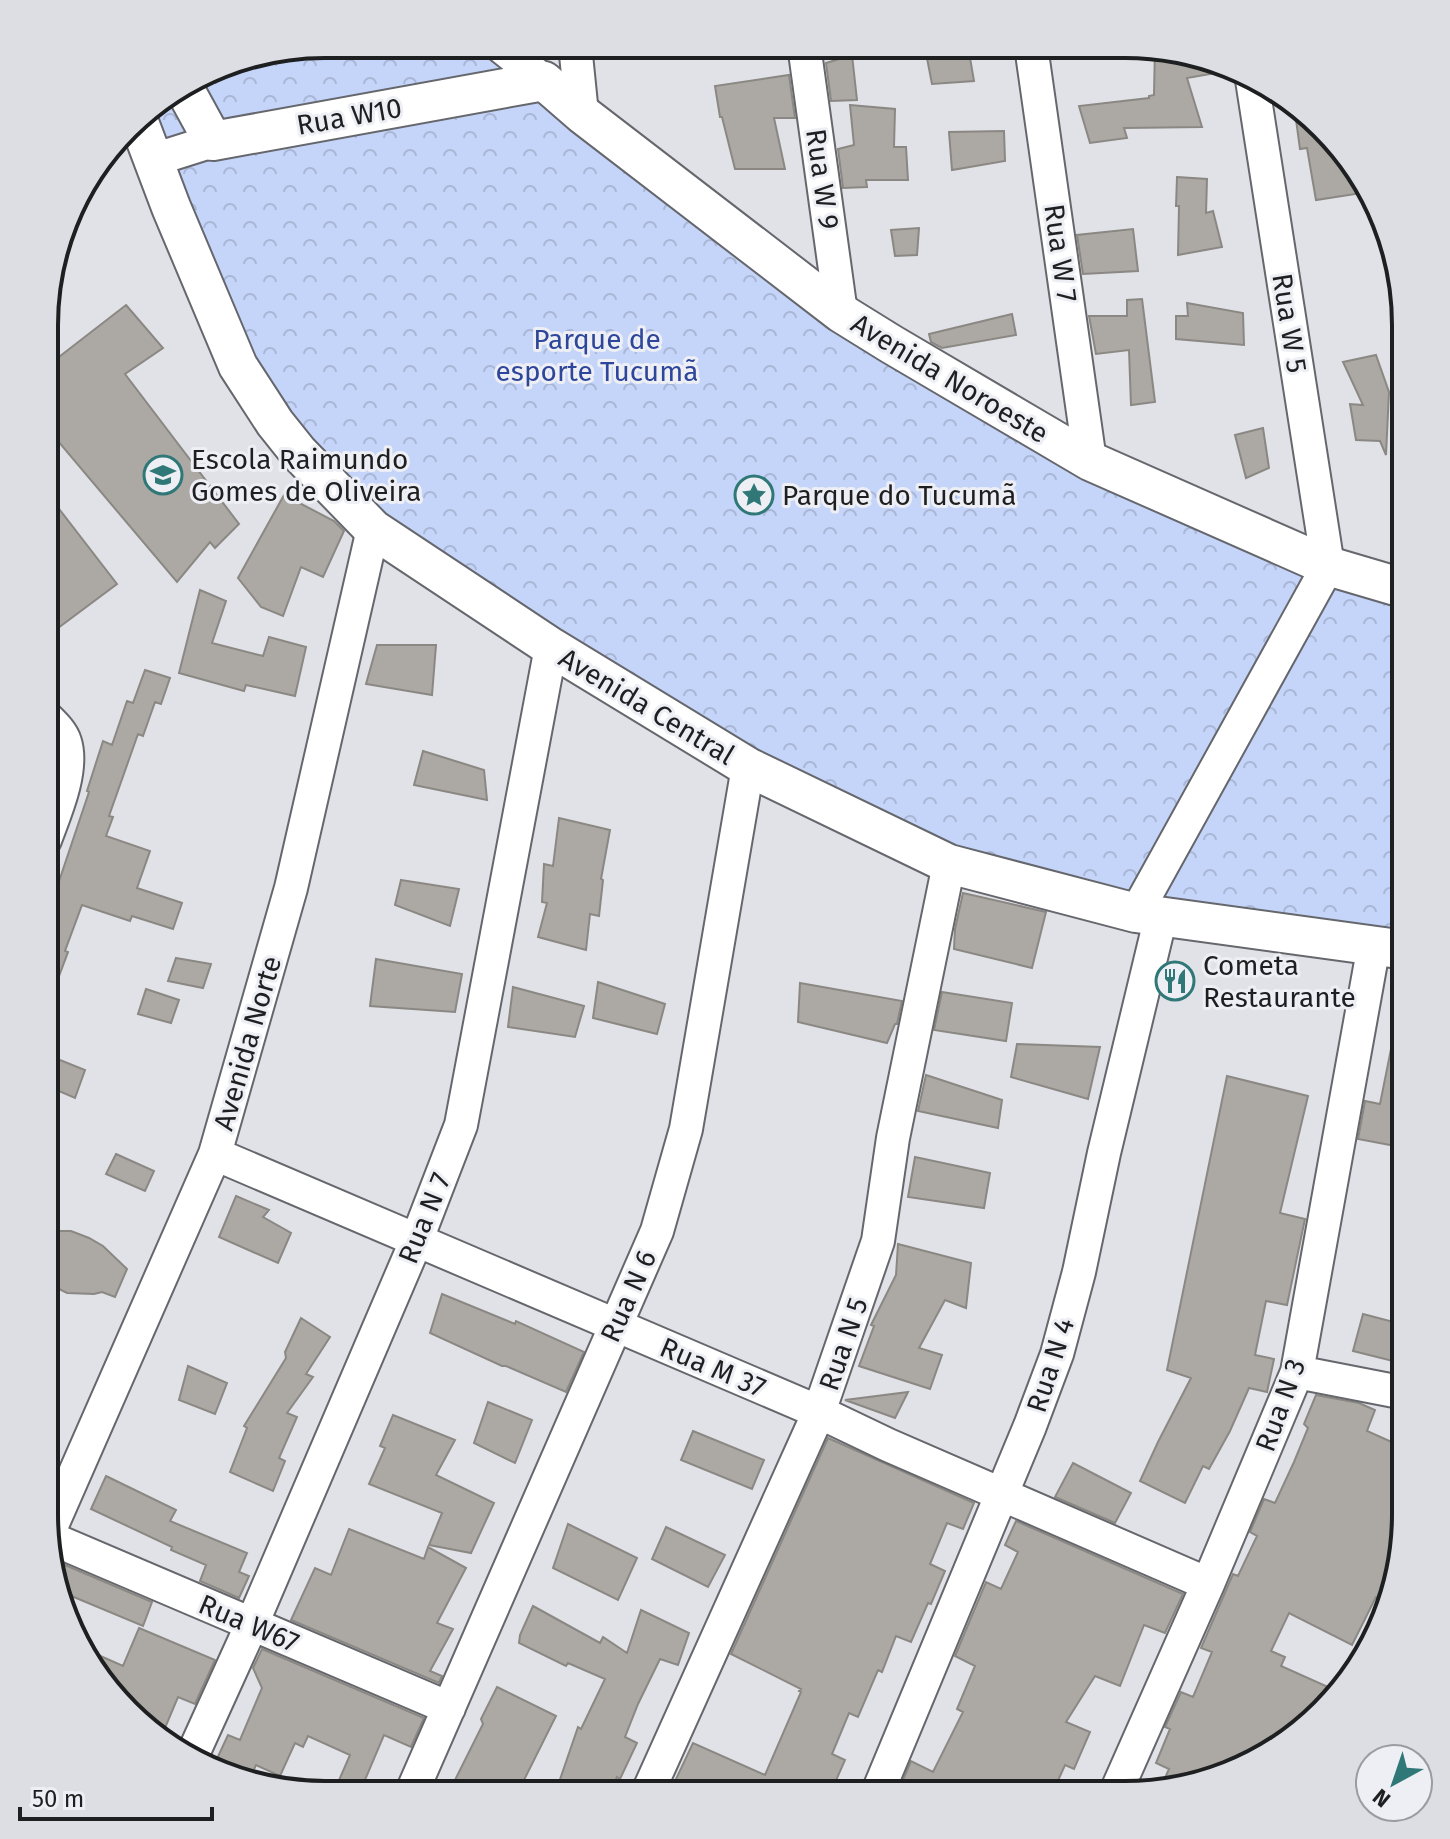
<svg xmlns="http://www.w3.org/2000/svg" width="1450" height="1839" viewBox="0 0 1450 1839" font-family="'Fira Sans',sans-serif">
	<style>
		.park { fill: url(#park-crowns) }
		.building { fill: #aca9a4; stroke: #8b8883; stroke-width: 2 }
		.lines { fill: none; stroke-linecap: round; stroke-linejoin: round }
		.minor-casing { stroke: #65676c; stroke-width: 36 }
		.tertiary-casing { stroke: #65676c; stroke-width: 42 }
		.minor { stroke: #fff; stroke-width: 32 }
		.tertiary { stroke: #fff; stroke-width: 38 }
		.labels { text-anchor: middle; stroke-width: 6; stroke-linejoin: round; paint-order: stroke }
		.street-label { font-size: 28px; fill: #1e1f20; stroke: #edeff5 }
		.park-label { font-size: 28px; fill: #2d469a; stroke: #edeff5 }
		.poi-label { font-size: 28px; fill: #1e1f20; stroke: #edeff5; text-anchor: start }
		.rim { fill: none; stroke: #1e1f20; stroke-width: 4 }
	</style>
	<defs>
		<pattern id="park-crowns" width="20" height="18" patternUnits="userSpaceOnUse" patternTransform="scale(2)"><rect width="20" height="18" fill="#c5d5f9"/><path d="M2 6a3 3 0 1 1 6 0M12 15a3 3 0 1 1 6 0" fill="none" stroke="#a9b6d5"/></pattern>
	</defs>
	<rect width="100%" height="100%" fill="#e0e2e8"/>
	<!-- park -->
	<path class="park" d="M325,44L499,45L582,115L1091,461L1406,589V949L949,864L551,647L296,449L140,113L234,59Z"/>
	<!-- building -->
	<path class="building" d="M952,46H968L974,81L932,84L925,48Z
		M1155,46H1162L1228,71L1187,78L1202,127L1124,128L1127,138L1090,143L1079,106L1149,98V96L1154,95Z
		M852,55L857,100L831,101L826,63Z
		M789,75L795,118H774L785,169H735L722,117H720L715,86Z
		M850,105L895,109L894,147H906L908,180H866L867,187L843,188L838,149L854,145Z
		M1294,105L1360,176L1362,193L1316,200L1307,148L1300,149Z
		M1004,131L1005,161L952,170L949,132Z
		M1177,177L1207,179L1206,213L1213,211L1222,247L1178,255L1179,206H1176Z
		M919,228L917,255L895,256L891,230Z
		M1133,229L1138,271L1083,274L1077,235Z
		M1142,299L1155,402L1131,405L1129,350L1096,354L1089,316H1127V300Z
		M1187,303L1243,313L1244,345L1176,339V316H1188Z
		M126,305L163,348L125,374L239,524L215,548L210,542L177,582L46,427V367Z
		M1012,314L1016,335L942,348L931,342L929,334Z
		M1376,355L1389,392L1386,455L1380,441L1356,440L1350,404L1363,405L1343,362Z
		M1263,428L1269,468L1246,478L1235,435Z
		M46,492L117,584L46,637Z
		M284,495L334,521L344,531L323,577L301,567L283,616L261,607L238,578Z
		M200,590L226,601L212,643L263,656L269,637L306,647L295,696L246,685L244,691L179,673Z
		M377,645H436L432,695L366,684Z
		M145,670L170,678L161,704L155,702L143,736L138,734L109,816L113,817L106,836L150,851L137,888L182,903L173,929L132,916L130,921L82,905L65,951L68,952L47,1008H45V923L89,792L87,791L103,741L112,745L127,701L133,703Z
		M423,751L484,770L487,800L414,785Z
		M559,818L610,830L601,879L603,880L599,916L590,914L586,950L538,937L547,903L542,902L544,864L553,866Z
		M401,880L459,889L450,926L395,905Z
		M963,893L1046,912L1032,968L954,949L955,929Z
		M176,958L211,964L203,988L168,981Z
		M376,959L462,974L455,1012L370,1006Z
		M598,982L665,1004L657,1034L593,1018Z
		M800,983L902,1001L897,1024H895L887,1043L798,1022Z
		M513,987L584,1006L575,1037L508,1027Z
		M146,989L179,1000L171,1023L138,1014Z
		M942,992L1012,1003L1006,1041L934,1030Z
		M1396,1024L1406,1025V1148L1358,1139L1365,1101L1380,1104Z
		M1017,1044L1100,1047L1088,1099L1011,1077Z
		M45,1054L85,1070L75,1098L45,1085Z
		M926,1075L1002,1100L998,1128L918,1111Z
		M1227,1076L1308,1096L1280,1213L1305,1219L1287,1305L1266,1301L1255,1355L1274,1359L1267,1392L1249,1388L1230,1431L1209,1469L1203,1466L1185,1503L1140,1481L1158,1442L1191,1378L1167,1370Z
		M116,1154L154,1171L145,1191L106,1174Z
		M915,1157L990,1173L984,1208L908,1197Z
		M236,1196L269,1210L263,1217L291,1233L278,1263L219,1237Z
		M45,1231H71L89,1238L103,1246L127,1269L115,1297L102,1292L94,1294L67,1293L51,1285L44,1278Z
		M898,1244L971,1263L966,1308L945,1300L919,1348L942,1355L930,1389L859,1366L874,1326L871,1325L896,1275Z
		M442,1294L515,1324L516,1321L584,1352L566,1392L506,1366H502L430,1333Z
		M1363,1314L1405,1325V1364L1353,1351Z
		M301,1318L330,1337L306,1374L313,1377L287,1413L297,1417L279,1458L285,1461L273,1491L230,1472L247,1428L244,1426L286,1358L285,1352Z
		M188,1366L227,1383L215,1414L179,1400Z
		M908,1392L895,1418L845,1400Z
		M1316,1395L1359,1403L1375,1410L1367,1431L1405,1448V1533L1387,1576L1390,1578L1389,1582L1380,1599L1376,1597L1352,1645L1289,1613L1271,1651L1285,1657L1281,1666L1337,1691L1265,1758L1160,1789L1169,1769L1156,1763L1170,1729L1165,1727L1181,1692L1193,1697L1212,1652L1201,1648L1233,1574L1238,1576L1257,1536L1250,1532L1264,1499L1275,1503L1294,1462L1308,1428L1304,1424Z
		M488,1402L532,1420L515,1463L474,1443Z
		M393,1415L455,1440L436,1475L494,1503L471,1553L429,1545L442,1513L369,1484L385,1448L380,1446Z
		M693,1431L764,1460L752,1489L681,1460Z
		M828,1438L974,1503L963,1529L947,1523L930,1564L945,1571L931,1604L928,1603L911,1642L896,1636L882,1672L878,1670L858,1717L849,1713L832,1754L845,1760L830,1794H669L693,1743L765,1775L801,1692L799,1691L801,1689L731,1654Z
		M1073,1463L1131,1493L1115,1523L1055,1497Z
		M106,1476L176,1510L170,1521L247,1553L239,1572L249,1576L239,1598L200,1581L206,1565L171,1550L172,1547L91,1509Z
		M1016,1521L1183,1594L1165,1633L1144,1625L1120,1686L1095,1676L1066,1722L1090,1732L1074,1769L1065,1765L1052,1794H915L919,1788L903,1780L911,1761L933,1772L963,1712L957,1709L975,1666L955,1656L986,1582L1001,1589L1018,1552L1005,1545Z
		M568,1524L637,1558L618,1600L553,1568Z
		M666,1527L725,1555L708,1587L652,1559Z
		M349,1529L424,1559L428,1547L466,1568L437,1623L453,1629L430,1671L442,1676L439,1683L291,1620L315,1568L331,1575Z
		M65,1565L152,1602L143,1626L69,1595V1590L63,1586L60,1576Z
		M533,1606L600,1643L603,1637L627,1653L641,1610L689,1633L678,1665L660,1659L638,1704L625,1737L637,1743L620,1779L617,1777L609,1794H555L578,1727L581,1729L605,1679L568,1663L566,1666L519,1643L520,1635Z
		M139,1628L215,1660L195,1704L178,1697L165,1728L141,1718L81,1654L80,1647L123,1666Z
		M262,1649L424,1718L411,1747L384,1735L359,1794H333L350,1755L308,1736L303,1747L295,1743L280,1776L256,1765L251,1776L215,1763L228,1735L240,1740L262,1688L253,1668Z
		M497,1687L556,1716L517,1794H448L483,1724L481,1719Z"/>
	<g class="lines">
		<!-- minor casing -->
		<g class="minor-casing">
			<path id="minor" d="M499,45L544,81
				M575,45L582,114
				M804,45L841,313
				M1031,46L1090,461
				M153,160L213,141
				M45,840C55,813 74,770 65,742C62,732 53,724 46,717
				M1136,913L1328,566L1252,80
				M215,1154L819,1412L888,1445L1208,1584
				M1297,1372L1405,1393
				M49,1532L215,1154L291,888L373,529
				M50,1538L449,1708
				M192,1756L252,1624L417,1239L461,1125L551,647
				M411,1794L657,1231L686,1129L748,767
				M647,1794L819,1412L878,1241L893,1138L949,864
				M877,1794L1030,1426L1057,1354L1079,1272L1104,1153L1161,916
				M1115,1794L1208,1584L1297,1372L1374,945"/>
		</g>
		<!-- tertiary casing -->
		<g class="tertiary-casing">
			<path id="tertiary" d="M184,88L213,141L544,81L582,114L841,313L891,344L1090,461L1328,566L1406,589
				M137,117L171,207L238,366L275,423L299,453L373,529L551,647L748,767L949,864L1136,913L1406,950"/>
		</g>
		<!-- minor -->
		<use href="#minor" class="minor"/>
		<!-- tertiary -->
		<use href="#tertiary" class="tertiary"/>
	</g>
	<!-- icons -->
	<defs>
		<g id="school-ring" transform="scale(2)"><circle r="9.5" fill="#edeff5" stroke="#2f7877" stroke-width="1.5"/><path d="M0-5L7-2L0 1L-7-2ZM-4 1L0 2.5L4 1V4Q0 6-4 4Z" fill="#2f7877"/></g>
		<g id="sight-ring" transform="scale(2)"><circle r="9.5" fill="#edeff5" stroke="#2f7877" stroke-width="1.5"/><path d="M0-6L1.8-2.2L6-1.7L2.9 1.2L3.7 5.4L0 3.3L-3.7 5.4L-2.9 1.2L-6-1.7L-1.8-2.2Z" fill="#2f7877"/></g>
		<g id="restaurant-ring" transform="scale(2)"><circle r="9.5" fill="#edeff5" stroke="#2f7877" stroke-width="1.5"/><path d="M-5-6h1v4h1v-4h1v4h1v-4h1v5L-1.5 .5V6h-2V.5L-5-1ZM5-6V6H3V1.5H1.5Q1.5-4 5-6Z" fill="#2f7877"/></g>
	</defs>
	<g fill-rule="evenodd">
		<use href="#school-ring" x="163" y="475"/>
		<use href="#sight-ring" x="754" y="495"/>
		<use href="#restaurant-ring" x="1175" y="981"/>
	</g>
	<g class="labels">
		<!-- street labels -->
		<g class="street-label">
			<text transform="translate(349 116) rotate(-10)" y="10">Rua W10</text>
			<text transform="translate(823 179) rotate(82)" y="10">Rua W 9</text>
			<text transform="translate(1061 253) rotate(82)" y="10">Rua W 7</text>
			<text transform="translate(1290 323) rotate(81)" y="10">Rua W 5</text>
			<text transform="translate(950 378) rotate(31)" y="10">Avenida Noroeste</text>
			<text transform="translate(647 706) rotate(31)" y="10">Avenida Central</text>
			<text transform="translate(247 1043) rotate(-74)" y="10">Avenida Norte</text>
			<text transform="translate(424 1218) rotate(-68)" y="10">Rua N 7</text>
			<text transform="translate(628 1296) rotate(-66)" y="10">Rua N 6</text>
			<text transform="translate(843 1344) rotate(-71)" y="10">Rua N 5</text>
			<text transform="translate(1050 1365) rotate(-72)" y="10">Rua N 4</text>
			<text transform="translate(713 1367) rotate(23)" y="10">Rua M 37</text>
			<text transform="translate(1280 1405) rotate(-70)" y="10">Rua N 3</text>
			<text transform="translate(249 1623) rotate(23)" y="10">Rua W67</text>
		</g>
		<!-- park labels -->
		<g class="park-label">
			<text x="597" y="349">Parque de<tspan x="597" dy="32">esporte Tucumã</tspan></text>
		</g>
		<!-- poi labels -->
		<g class="poi-label">
			<text x="191" y="469">Escola Raimundo<tspan x="191" dy="32">Gomes de Oliveira</tspan></text>
			<text x="782" y="505">Parque do Tucumã</text>
			<text x="1203" y="975">Cometa<tspan x="1203" dy="32">Restaurante</tspan></text>
		</g>
	</g>
	<!-- crop -->
	<path d="M0 0H1450V1839H0ZM325 58H1125A267 267 0 0 1 1392 325V1514A267 267 0 0 1 1125 1781H325A267 267 0 0 1 58 1514V325A267 267 0 0 1 325 58Z" fill="#dcdee4" fill-rule="evenodd"/>
	<path class="rim" d="M325 58H1125A267 267 0 0 1 1392 325V1514A267 267 0 0 1 1125 1781H325A267 267 0 0 1 58 1514V325A267 267 0 0 1 325 58Z"/>
	<!-- north arrow -->
	<g transform="translate(1394 1783) rotate(220)"><circle r="38" fill="#edeff5" stroke="#9a9ca0" stroke-width="2"/>
	<path d="M0-6L14 30L0 20L-14 30Z" fill="#2f7877"/>
	<text y="-12" font-size="22" font-weight="bold" text-anchor="middle" fill="#1e1f20">N</text>
	</g>
	<!-- scale -->
	<path d="M20 1807v12h192v-12" fill="none" stroke="#1e1f20" stroke-width="4"/>
	<text x="32" y="1807" font-size="24" fill="#1e1f20" stroke="#edeff5" stroke-width="6" paint-order="stroke">50 m</text>
</svg>
